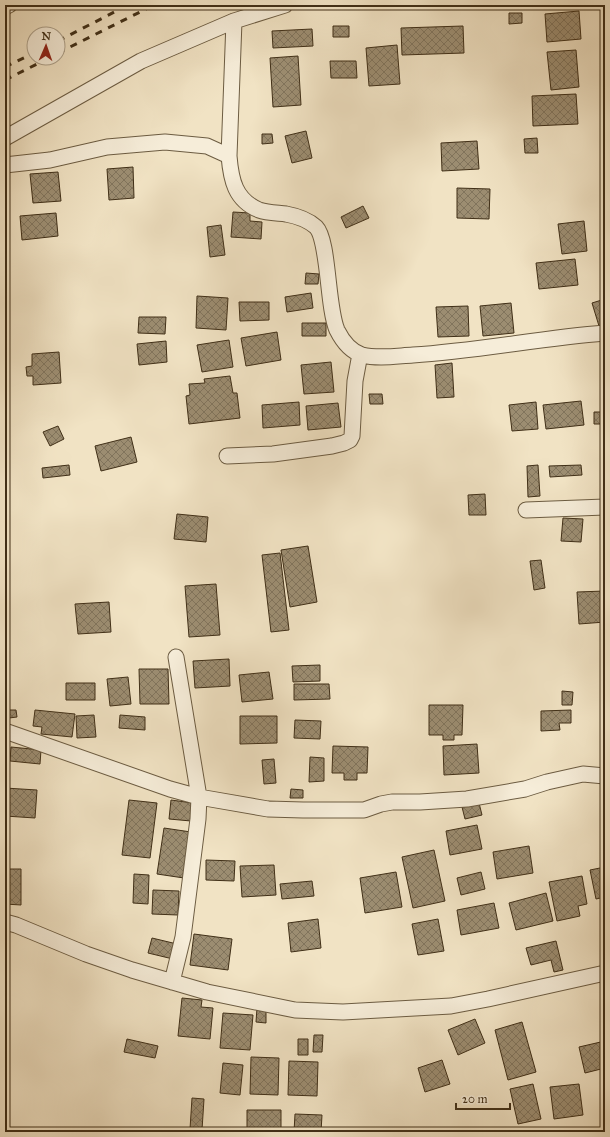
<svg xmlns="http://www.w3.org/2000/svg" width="610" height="1137" viewBox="0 0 610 1137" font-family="'IM FELL Great Primer',serif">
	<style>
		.building { fill: url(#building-cross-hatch); stroke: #402f17 }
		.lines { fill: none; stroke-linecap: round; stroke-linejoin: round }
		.minor-casing { stroke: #6c5c42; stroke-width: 17 }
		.minor { stroke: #f6edd9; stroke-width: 15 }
		.rail { stroke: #402f17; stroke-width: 3; stroke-dasharray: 7 7; stroke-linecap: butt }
	</style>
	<defs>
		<pattern id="building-cross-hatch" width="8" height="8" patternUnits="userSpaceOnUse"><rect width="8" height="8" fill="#9c8d71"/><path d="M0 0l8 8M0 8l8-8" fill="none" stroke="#81745c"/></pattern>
	</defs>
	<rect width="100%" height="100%" fill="#f1e3c4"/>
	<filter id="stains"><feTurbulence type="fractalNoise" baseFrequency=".005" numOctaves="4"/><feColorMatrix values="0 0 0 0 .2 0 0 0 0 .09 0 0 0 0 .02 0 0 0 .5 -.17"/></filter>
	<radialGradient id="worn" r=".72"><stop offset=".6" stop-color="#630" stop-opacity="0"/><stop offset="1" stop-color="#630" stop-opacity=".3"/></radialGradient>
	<!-- building -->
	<path class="building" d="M579,11L581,39L547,42L545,14Z
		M509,13H522V23L509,24Z
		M333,26H349V37H333Z
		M463,26L464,53L402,55L401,28Z
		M312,29L313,46L273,48L272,31Z
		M397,45L400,84L369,86L366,48Z
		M576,50L579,87L551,90L547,52Z
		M298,56L301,105L273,107L270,58Z
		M330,61H356L357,78H331Z
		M576,94L578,124L533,126L532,96Z
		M306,131L312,158L292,163L285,136Z
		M262,134H272L273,143L262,144Z
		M537,138L538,153H525L524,139Z
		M477,141L479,169L442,171L441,143Z
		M133,167L134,198L109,200L107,169Z
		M58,172L61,201L33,203L30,174Z
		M457,188L490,189L489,219L457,218Z
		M363,206L369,218L346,228L341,217Z
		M233,212L250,213V221L262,222L261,239L231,237Z
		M56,213L58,236L22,240L20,216Z
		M584,221L587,251L562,254L558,224Z
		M221,225L225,255L210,257L207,227Z
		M575,259L578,285L539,289L536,263Z
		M306,273L319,274L318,284H305Z
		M311,293L313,308L287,312L285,297Z
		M197,296L228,298L226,330L196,328Z
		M605,299V325L599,326L592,303Z
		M239,302H269V320L240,321Z
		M511,303L514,333L483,336L480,306Z
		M468,306L469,336L438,337L436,307Z
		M139,317H166L165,334L138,333Z
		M302,323H326V336H302Z
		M277,332L281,360L246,366L241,338Z
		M229,340L233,367L202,372L197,345Z
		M166,341L167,362L139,365L137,344Z
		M59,352L61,383L33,385V376H27L26,367L32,366V354Z
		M331,362L334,392L304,394L301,365Z
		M452,363L454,397L437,398L435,365Z
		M230,376L233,393H237L240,418L189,424L186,396L190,395L189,384L205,383L204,379Z
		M369,394H382L383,404H370Z
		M581,401L584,425L546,429L543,405Z
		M299,402L300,425L263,428L262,405Z
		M536,402L538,429L512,431L509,405Z
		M338,403L341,427L308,430L306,406Z
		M594,412H605V424H594Z
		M58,426L64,439L50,446L43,432Z
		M131,437L137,462L101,471L95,446Z
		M69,465L70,475L43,478L42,468Z
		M538,465L540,496L528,497L527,466Z
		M581,465L582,475L550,477L549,466Z
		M485,494L486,515H469L468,495Z
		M177,514L208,517L206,542L174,539Z
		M563,518L583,519L581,542L561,541Z
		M308,546L317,602L290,607L281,550Z
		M280,553L289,630L271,632L262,555Z
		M541,560L545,588L534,590L530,561Z
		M216,584L220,635L189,637L185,586Z
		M605,591V622L579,624L577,592Z
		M109,602L111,632L78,634L75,604Z
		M229,659L230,686L195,688L193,661Z
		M320,665V681L293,682L292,666Z
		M139,669H168L169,704H140Z
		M269,672L273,699L242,702L239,675Z
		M128,677L131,704L110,706L107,679Z
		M66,683H95V700H66Z
		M294,684H329L330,699L294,700Z
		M562,691L573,692L572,705H562Z
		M602,695H605V725H602Z
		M429,705H463L462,735H454V740H443V735H429Z
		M9,710H16L17,717L9,718Z
		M35,710L75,714L72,737L41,734L42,727L33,726Z
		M571,710V723H559L560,730L541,731V711Z
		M94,715L96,737L77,738L76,716Z
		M120,715L145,717V730L119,728Z
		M240,716H277V743L240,744Z
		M295,720L321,721L320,739L294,738Z
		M477,744L479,773L444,775L443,746Z
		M333,746L368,747L367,773H357V780H344V773H332Z
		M11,747L41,750L40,764L10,761Z
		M310,757L324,758V781L309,782Z
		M274,759L276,783L264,784L262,760Z
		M5,788L37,790L35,818L5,816Z
		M291,789L303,790V798H290Z
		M129,800L157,803L150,858L122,855Z
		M171,800L193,803L191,821L169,819Z
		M479,803L482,815L465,819L462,807Z
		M477,825L482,849L450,855L446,831Z
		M164,828L191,832L184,878L157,874Z
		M529,846L533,873L497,879L493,852Z
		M434,850L445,901L413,908L402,857Z
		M206,860L235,861L234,881L206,880Z
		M274,865L276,895L242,897L240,866Z
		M605,867V897L596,899L590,870Z
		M5,869H21V905L5,904Z
		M396,872L402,907L365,913L360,878Z
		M481,872L485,889L461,895L457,878Z
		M134,874L149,875L148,904L133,903Z
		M582,876L587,904L578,906L580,916L557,921L549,882Z
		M312,881L314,896L282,899L280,884Z
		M153,890L179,891L178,915L152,914Z
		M546,893L553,921L516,930L509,903Z
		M494,903L499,928L461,935L457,910Z
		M318,919L321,948L291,952L288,923Z
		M438,919L444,951L418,955L412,924Z
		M194,934L232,939L228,970L190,965Z
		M152,938L177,944L173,959L148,953Z
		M556,941L563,970L554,972L551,960L531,965L526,948Z
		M182,998L202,1000L201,1007L213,1008L210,1039L178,1036Z
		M257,1008L266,1009V1023L256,1022Z
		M223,1013L253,1015L250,1050L220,1048Z
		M475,1019L485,1043L458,1055L448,1030Z
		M522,1022L536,1072L508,1080L495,1030Z
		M314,1035H323L322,1052H313Z
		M127,1039L158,1046L155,1058L124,1052Z
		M298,1039H308V1055H298Z
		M605,1041V1068L585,1073L579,1047Z
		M251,1057L279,1058L278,1095L250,1094Z
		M442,1060L450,1084L425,1092L418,1068Z
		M289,1061L318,1062L317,1096L288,1095Z
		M223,1063L243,1065L240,1095L220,1093Z
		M533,1084L541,1119L518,1124L510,1089Z
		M579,1084L583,1115L554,1119L550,1087Z
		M192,1098L204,1099L202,1130L190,1129Z
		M247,1110H281V1132H247Z
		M295,1114L322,1115L321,1132H294Z"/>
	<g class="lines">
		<!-- minor casing -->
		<g class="minor-casing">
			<path id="minor" d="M5,7L9,5
				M5,138L141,61L234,21L285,5
				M229,156L234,21
				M5,165L50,160L107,147L165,142L207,146L229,156C231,180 235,200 259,210C267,213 278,213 286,214C297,216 307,219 316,227C329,240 327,307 337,330C342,340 350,351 362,355C378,359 396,356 413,355C477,351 541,338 605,333
				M227,456L273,454L332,446L344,443L350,440L352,436L355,381L360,354
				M526,510L605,507
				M5,731L170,789L199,797L268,809L303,810H364L381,804L392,802H420L467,799L525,789L547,782L583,774L605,776
				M5,922L16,925L86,954L132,970L207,992L295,1010L343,1012L451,1006L488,999L605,973
				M172,982L183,937L198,819L199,797L176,657"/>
		</g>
		<!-- minor -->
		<use href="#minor" class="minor"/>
		<!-- rail -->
		<path class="rail" d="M58,41L128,5
			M58,53L154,5
			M5,67L34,53
			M5,80L49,58"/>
	</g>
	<!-- margin -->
	<rect width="610" height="1137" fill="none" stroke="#f1e3c4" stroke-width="20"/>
	<rect x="6" y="6" width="598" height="1125" fill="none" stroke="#402f17" stroke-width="2"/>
	<rect x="10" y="10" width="590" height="1117" fill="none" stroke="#402f17"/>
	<!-- north arrow -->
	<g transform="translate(46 46) rotate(2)"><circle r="19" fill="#f6edd9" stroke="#ada18b"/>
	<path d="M0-3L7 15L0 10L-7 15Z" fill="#8f2418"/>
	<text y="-6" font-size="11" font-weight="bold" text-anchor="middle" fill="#402f17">N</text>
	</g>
	<!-- scale -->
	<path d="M456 1103v6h54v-6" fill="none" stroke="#402f17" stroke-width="2"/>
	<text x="462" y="1103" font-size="12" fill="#402f17" stroke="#f6edd9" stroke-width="3" paint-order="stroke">20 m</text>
	<rect width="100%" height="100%" filter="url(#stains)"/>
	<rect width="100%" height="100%" fill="url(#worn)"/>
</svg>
